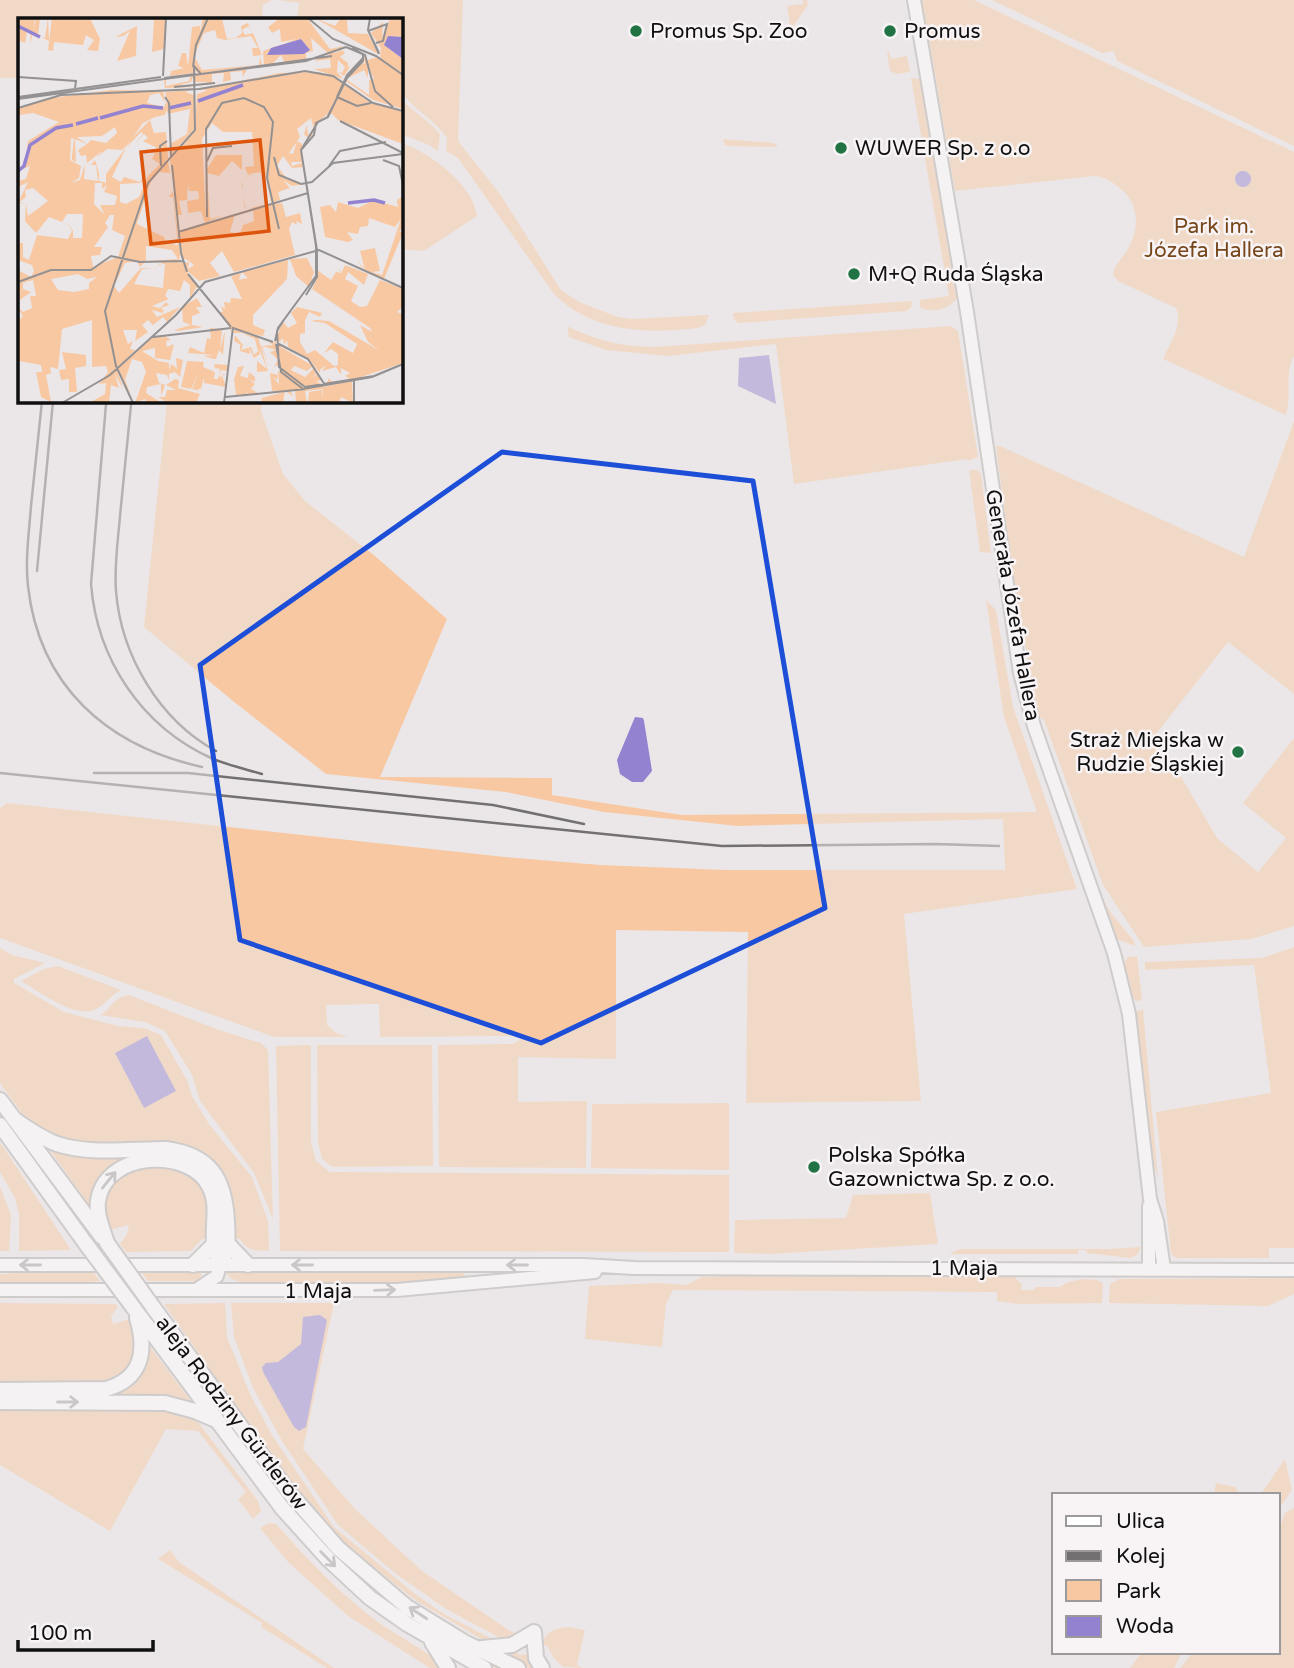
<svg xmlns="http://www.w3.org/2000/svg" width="1294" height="1668" viewBox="0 0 1294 1668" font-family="'Varela Round',sans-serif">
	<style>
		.green { fill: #f8c8a3 }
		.water { fill: #9382d0 }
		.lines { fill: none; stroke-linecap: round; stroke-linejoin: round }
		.tertiary-casing { stroke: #aeaaab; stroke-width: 16 }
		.secondary-casing { stroke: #aeaaab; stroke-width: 18 }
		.tertiary { stroke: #fff; stroke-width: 12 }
		.secondary { stroke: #fff; stroke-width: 14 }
		.rail { stroke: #737071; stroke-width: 2.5 }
		.secondary-bridge-casing { stroke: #aeaaab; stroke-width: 18; stroke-linecap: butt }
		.secondary-bridge { stroke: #fff; stroke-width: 14 }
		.oneway { stroke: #a09fa0 }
		.marked { fill: none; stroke: #1d4ed8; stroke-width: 5; stroke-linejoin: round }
		.poi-dot { fill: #217344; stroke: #f8f4f6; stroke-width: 2.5 }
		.labels { text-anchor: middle; stroke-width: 5; stroke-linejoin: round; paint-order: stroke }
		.poi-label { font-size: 21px; fill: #111011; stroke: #f8f4f6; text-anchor: start }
		.park-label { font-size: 21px; fill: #77471b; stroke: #f8f4f6 }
		.street-label { font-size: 21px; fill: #111011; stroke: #f8f4f6 }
		.inset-river { fill: none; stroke: #9382d0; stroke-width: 3.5 }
		.inset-road { fill: none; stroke: #949192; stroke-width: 2 }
		.view { fill: #dd550c; fill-opacity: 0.15; stroke: #dd550c; stroke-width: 3.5 }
		.inset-edge { fill: none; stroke: #111011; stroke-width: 3.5 }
	</style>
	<rect width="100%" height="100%" fill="#ebe7e8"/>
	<!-- green -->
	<path class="green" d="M0,0H272L263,5L262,19H19V78H0Z
		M277,0H463L458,141L500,194L561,290L579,302L618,317L632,319L709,315L705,325C696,330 684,329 673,330C630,333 586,326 554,294L458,158L446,151L447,138C434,119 414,110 401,92V19H297L299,3Z
		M803,0H807L808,5L794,25L793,32L791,33L787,6L803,4Z
		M922,0H974L1294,152V356C1284,373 1292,396 1286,415L1163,359C1170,343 1183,326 1176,308L1118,281L1113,275C1114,264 1124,257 1129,247C1139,229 1139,205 1123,191C1114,183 1106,177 1094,176L955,191Z
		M992,0H1294V146L1117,61L1114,51L1102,53Z
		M887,52H889L891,59L907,56L910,72L897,74L890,71Z
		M911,78L921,79L959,294C954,308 932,315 920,307V300L949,296Z
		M401,99C413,112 429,120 440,134L438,151L429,145L401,134Z
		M723,139L774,143L778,147L728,146L725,145Z
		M401,143C428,151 474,185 477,216L424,251L401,249Z
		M912,301L911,308L906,311L739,323L734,320L733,313Z
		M567,326C598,341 620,346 654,347L951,326L958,331L978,457L968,461L967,459L794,484L776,344L668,356L606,350L569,337Z
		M167,401H262L261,411L283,474L305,501L375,556L447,619L380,777L552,778V795L682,815L1037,812L1004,717L986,600L996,610L1013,707L1077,889L904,914L921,1101L746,1103L748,932L616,930V1059L518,1057V1102L587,1101L586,1168L439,1167L438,1045L513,1044L521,1039L516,1036L380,1037L379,1004L326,1005L327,1025L336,1033L348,1037H274L0,938V808L7,803L505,857L600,865L725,870H1005L1003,819L738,826L604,812L506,792L326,774L233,701L144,627Z
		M1294,421V694L1228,642L1156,734L1217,838L1258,872L1286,838L1243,803L1294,738V926L1251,939L1144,947L1103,885L1044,720L1038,715L1013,578L996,446H1000L1244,557Z
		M969,470H977L981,474L991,553L980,552Z
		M1101,896L1111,913L1134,941L1135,946L1117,939Z
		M1294,947V1248H1269V1258H1176L1171,1254L1156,1112L1271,1093L1254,965L1145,970V962L1262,958Z
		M0,948L12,955L45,963L14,979V983L64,1012L118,1026L144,1028L161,1035L188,1082L192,1096L209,1124L252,1177L268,1221L269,1251C258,1251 246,1251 240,1239H232L217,1167L201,1153L181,1146L82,1144L61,1141L33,1125L23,1115L0,1083Z
		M1137,956L1142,1000L1136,1001L1131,995L1124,963L1128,957Z
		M58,966L121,990C111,995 103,1007 94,1010C74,1018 38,991 21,981L44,969Z
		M129,995L219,1030L261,1043L268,1050L273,1219L254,1173L200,1101L192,1075L165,1031L145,1022L100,1015C112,1010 111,998 129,995Z
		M1143,1009L1158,1179L1147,1135L1134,1013Z
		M311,1045V1142L316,1161L330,1172L729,1175V1252L280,1251L276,1046Z
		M317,1045H432L433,1166L332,1167L322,1159L318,1142Z
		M729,1103V1170L591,1168L592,1104Z
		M0,1142L71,1250L19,1251V1215L15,1198L0,1172Z
		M46,1145L161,1153L208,1176L135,1158L92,1209Z
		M169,1166L191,1173L208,1197L210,1239H202L191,1251L126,1252L120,1244L127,1234L129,1225L110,1230C98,1205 104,1182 130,1169C139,1164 158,1166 169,1166Z
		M0,1187L11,1215L9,1251H0Z
		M930,1193L938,1244L770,1254L734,1253L735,1220L846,1218L853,1195Z
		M1141,1247L1137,1255L1130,1258L1087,1253L1086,1250H1078V1254H949L960,1249H1109Z
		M91,1269L100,1281L49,1285L0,1286V1274Z
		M464,1269L465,1280L394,1285H247L232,1279L225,1272Z
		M140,1270L199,1271L202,1275L197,1281H148Z
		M729,1276H1014L1022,1285L1021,1290H1034L1035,1287H1060L1068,1282L1083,1279L1097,1280L1103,1283L1102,1303L1018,1304L997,1301V1292L673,1290L666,1304L662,1347L585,1339L589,1286L660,1283L686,1285L702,1277Z
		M1294,1278V1294L1268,1306L1109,1303L1110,1284L1119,1279Z
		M0,1303L116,1304L118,1307L111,1316L113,1324L130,1319L137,1341L131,1368L111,1383L0,1386Z
		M225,1303L227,1337L250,1394L272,1435L334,1527L415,1594L444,1614L498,1642L488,1643L483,1640L415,1600L331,1533L299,1497L164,1304Z
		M231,1303H334L303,1449L355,1509L422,1571L519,1637L514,1640L502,1639L446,1609L396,1574L338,1525L282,1441L253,1388L234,1337Z
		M145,1314H151L343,1560L507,1668H495L450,1645L372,1592L305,1528Z
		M147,1343L194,1405L0,1395L113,1392Z
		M149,1406L185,1414L198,1422L258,1501L261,1511L253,1519L238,1499L246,1492L198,1431L166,1429L110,1531L0,1465V1407Z
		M1285,1459L1292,1490L1278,1510V1495H1260Z
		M1216,1483L1235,1487L1240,1495H1214Z
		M1294,1508V1668H1180L1193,1652H1278V1532L1285,1513Z
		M269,1523L276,1524C307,1559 340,1594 378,1622C400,1638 426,1649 445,1668H430L348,1616L288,1562L260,1528Z
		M170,1550L179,1562L334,1668H327L261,1627L262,1623L158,1559Z
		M569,1627L585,1630L577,1665L582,1668L563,1667L554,1658L547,1646L542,1644C546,1631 556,1628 569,1627Z
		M510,1649L520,1655L531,1654L536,1668H529L495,1652Z
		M1142,1652H1182L1174,1668H1130Z"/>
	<!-- water -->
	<path class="water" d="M1235 179a8 8 0 1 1 16 0a8 8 0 1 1-16 0Z
		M769,355L776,404L738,386L739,358Z
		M635,717L643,718L644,721L652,771L643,782H632L620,774L617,760Z
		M147,1036L176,1091L144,1108L115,1053Z
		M320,1315L327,1320L306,1427L299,1431L294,1427L263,1372L262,1367L266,1363L278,1362L301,1344L303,1317Z"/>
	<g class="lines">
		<!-- tertiary casing -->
		<g class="tertiary-casing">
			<path id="tertiary" d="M914,0L967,312L1020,673L1034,726L1114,953L1129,1014L1150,1199L1157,1221L1164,1269
				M0,1265H584L634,1268L1294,1270
				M1149,1269V1206
				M0,1290H397L595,1272
				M196,1290L217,1276L220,1265"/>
		</g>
		<!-- secondary casing -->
		<g class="secondary-casing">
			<path id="secondary" d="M0,1100L102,1237
				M14,1119C28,1129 41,1138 57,1144C90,1155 132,1149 166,1149C211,1155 225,1179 227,1222C228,1238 229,1251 220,1265
				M0,1125L86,1244
				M107,1243C103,1230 96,1215 98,1201C105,1151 189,1147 209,1186C219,1204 212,1224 214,1244C215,1251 218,1258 220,1265
				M228,1244L248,1265
				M193,1265L214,1244
				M133,1307L282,1508L328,1559L370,1598L407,1624L484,1668
				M153,1307L289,1492L338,1548L407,1607L464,1642L518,1668
				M0,1390L106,1389C142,1379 147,1351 137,1318
				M0,1402L165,1403L195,1411L216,1420
				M432,1642L448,1668
				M482,1648L512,1645L534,1632L536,1658L542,1668"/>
		</g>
		<!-- tertiary -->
		<use href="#tertiary" class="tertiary"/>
		<!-- secondary -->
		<use href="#secondary" class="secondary"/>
		<!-- rail -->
		<path class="rail" d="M42,401C38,436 35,471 31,506C29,533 25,560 28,586C39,686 107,746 202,767
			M106,404L91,584C97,659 141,726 211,758C227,765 245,769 262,774
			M131,405C127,442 124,479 120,516C118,541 114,566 116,591C121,655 159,720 216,751
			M37,571L53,401
			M0,773L722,846L936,844L999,846
			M94,773H188L493,805L584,824"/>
		<!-- secondary-bridge casing -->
		<g class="secondary-bridge-casing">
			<path id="secondary-bridge" d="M107,1243L153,1307
				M86,1244L133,1307"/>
		</g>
		<!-- secondary-bridge -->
		<use href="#secondary-bridge" class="secondary-bridge"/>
	</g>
	<!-- one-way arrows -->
	<defs><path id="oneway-shaft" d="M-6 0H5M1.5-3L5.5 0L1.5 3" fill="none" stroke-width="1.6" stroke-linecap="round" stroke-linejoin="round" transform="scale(1.75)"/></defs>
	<g class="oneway">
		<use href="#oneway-shaft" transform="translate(109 1180) rotate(-51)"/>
		<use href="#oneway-shaft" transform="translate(30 1265) rotate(180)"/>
		<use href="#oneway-shaft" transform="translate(302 1265) rotate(-180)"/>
		<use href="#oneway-shaft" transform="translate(517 1265) rotate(180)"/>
		<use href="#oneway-shaft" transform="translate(385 1290) rotate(-2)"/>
		<use href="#oneway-shaft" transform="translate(68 1402)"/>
		<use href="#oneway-shaft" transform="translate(328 1559) rotate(45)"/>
		<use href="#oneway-shaft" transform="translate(418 1613) rotate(-147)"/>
	</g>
	<!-- marked area -->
	<path d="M0 0H1294V1668H0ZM502,452L753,481L825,908L541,1043L240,940L200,665Z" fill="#ebe7e8" fill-opacity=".55" fill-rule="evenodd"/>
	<path class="marked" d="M502,452L753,481L825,908L541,1043L240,940L200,665Z"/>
	<!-- markers -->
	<g class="poi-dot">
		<circle cx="636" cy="31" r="7"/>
		<circle cx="890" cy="31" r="7"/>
		<circle cx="841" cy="148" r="7"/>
		<circle cx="854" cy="274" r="7"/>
		<circle cx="1238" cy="752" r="7"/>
		<circle cx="814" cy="1167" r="7"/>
	</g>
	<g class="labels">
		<!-- poi labels -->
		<g class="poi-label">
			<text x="650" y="38">Promus Sp. Zoo</text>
			<text x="904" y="38">Promus</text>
			<text x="855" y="155">WUWER Sp. z o.o</text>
			<text x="868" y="281">M+Q Ruda Śląska</text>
			<text x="1224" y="747" text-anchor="end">Straż Miejska w<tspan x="1224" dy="24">Rudzie Śląskiej</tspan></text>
			<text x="828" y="1162">Polska Spółka<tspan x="828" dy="24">Gazownictwa Sp. z o.o.</tspan></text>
		</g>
		<!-- park labels -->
		<g class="park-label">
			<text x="1214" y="233">Park im.<tspan x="1214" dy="24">Józefa Hallera</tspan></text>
		</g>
		<!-- street labels -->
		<g class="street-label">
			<text transform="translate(1013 605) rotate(80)" y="7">Generała Józefa Hallera</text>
			<text x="964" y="1275">1 Maja</text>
			<text x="318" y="1298">1 Maja</text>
			<text transform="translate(232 1413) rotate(53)" y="7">aleja Rodziny Gürtlerów</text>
		</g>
	</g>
	<!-- overview -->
	<g transform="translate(18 18)">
		<rect width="385" height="385" fill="#ebe7e8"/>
		<path d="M0,0H16V13L17,0H22L20,18L27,20L30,0L31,23L15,15L12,26L13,14L1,10L9,14L7,25L0,22ZM34,0H72L82,21L80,33L69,32L76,22L68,17L65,27L36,24L35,33L30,32ZM148,0L146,31L134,34L136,2L128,1ZM185,0L204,1L209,21L218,20L224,15L223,8L230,5L234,14L231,8L224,12L227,17L235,15L244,37L235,38L234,30H240L233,18L207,22L199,20L197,12L186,15L176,38L184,52L241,47L242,39L244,47L188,54L241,50L229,51L225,59L224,53L212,54L213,62L205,64L206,55L194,56V65H201L178,68L190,64H176V57L173,64L161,67L175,69L147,70L146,63L148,60V68L171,63L173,57L180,56L175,50V55L152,58L153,53L166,50L160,48L164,35H168L170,48L174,9L182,8V14ZM262,0H289L312,31L326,28L312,37L293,20L295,33L288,35V42L267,45L263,37L255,45H265L246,47L245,33L278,21L263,24L262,11L254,15L250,9ZM283,21L292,32L286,36H248L261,27ZM297,0L317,8L323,0L329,2L330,15L350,16L360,36ZM385,0V19L370,18L366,27L385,41V56L362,40L363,30L353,15L365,4L364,19L372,1ZM119,8L118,38L99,43L112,13L105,18L97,19ZM324,32L327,35L322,39L330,45V50L333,47L326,58L320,54L324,55L327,49L320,42L319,54L325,61L296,51L313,50L312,41L295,43ZM345,35L350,42L359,39L385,57V91L355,82L328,63L340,46L347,45ZM350,47L356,61L351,62V77L328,61L346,52L350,60ZM301,54L318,60L352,85L385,94V126L320,102L312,94L297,106L294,118L289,119L286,116L289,107L290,117L296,111L293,100L279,111L282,119L271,135L275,136L279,123L284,126V144H273L274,148L284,145L285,149L274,150L265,138L259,148L270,162L287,166L274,168L265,162L272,170L260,174L262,182L253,185L247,154L235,155L225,164L224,174V165L234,155L230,157L227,149L236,148L234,114H205L194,105L184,121L188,199L189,151L198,137H224V152L214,143L201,158L189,155L192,201L206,197L187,205L183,193L170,195L169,183L181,181L180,173H171L170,166L169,182L161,183L164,197H160L152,142L177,112L179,76L190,72H178L262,55ZM93,72L145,73L147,84L141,75L132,77L129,85L146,89L149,83L147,74L175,72L167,74L176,77V111L154,136L152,126L169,116L172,91L150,96L148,92L147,97L137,99L125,105L115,119L132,102L136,115L148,114L150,140L146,146L150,143L152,155L141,154L133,163L119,206L146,219L150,229L149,225L160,227L155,179H151L155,173L162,236L161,245L171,244L170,251L176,247L168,241H164L162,213L217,196L212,214L222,216L225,207L236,203L235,190L227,191L224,176L228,191L262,183L258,186L264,185L268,199L282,195L284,206L278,203L279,207L274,204L271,211L277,237L216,254L204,233L192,245L202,258L181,263L167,251L180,267L172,280V267L166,262L162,273L150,271L147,278L151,281L134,288L142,290L148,284L151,287L143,290L146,293L145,295L134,292L139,299L162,289L149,304L145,299L135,307L130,302L124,307L130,314L117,323L119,312H105L110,326L115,323L112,331L117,332L104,347L134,320L147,318L153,322L148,323L149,329L156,326L152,342L137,340V330L124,333L140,343L151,345V351L154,346L159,351L158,340L165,342L162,359L157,354L151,356V362L149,357L138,355L141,365L147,367L143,378V366L129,369L128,375L144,385H129L127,381L117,385L128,354L124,344L114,341L107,362L113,377L99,351L105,371L97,356L101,370L93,367L91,385H71L87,376L88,365L81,366L90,354L88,348L74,349V302L44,311L40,351L32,349L33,355L28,357L33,384L23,379L18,354H24L23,347L1,343L0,303L5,298L0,291V289L5,294L14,290L12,278H18L15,262L5,265V271L13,274L2,282L0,252L13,259L16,253L14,247L0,242V225H5V239L11,242L19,217L50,221L54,213L48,203L55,213V220H64L65,196H49L44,204L31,199L18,215L7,203L8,186L0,185L10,164L0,169V163L8,161L12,148L0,153L7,147L10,123L41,104L15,95L2,97L0,102V90L27,81ZM97,109L99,115L88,125L73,122L69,126L59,119L84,118ZM123,114L125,116L116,126L126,116L130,120L125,123L139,130L134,141L142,146L130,158L121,179L108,186L102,184V166L122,165L124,163L125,159L133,145L122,164L106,159L103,164L94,159L108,130ZM53,120L56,121L54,138V142L58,144L57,121L69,126L60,132L63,138L68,137L69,145L84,133L79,139L89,131L104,132L113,123L88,156V165L81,163V155L77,142L73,147H78L80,163L66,161L67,146L62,162L53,165L61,160L63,148L52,142ZM77,165H84V171L89,167L86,174L99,178L97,187H82L86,196L76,186ZM15,170L30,183L10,198L8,186L1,184L8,179L7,172ZM92,197H96L94,212L107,218L100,239L75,249L73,238L82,237L84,229H76L90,209L87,205ZM128,228L154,232L160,241L129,243L145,245L136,251L123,250L101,275L96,268L107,245L119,243L122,249L128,243ZM142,246H147L145,270L116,266L124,251H137ZM60,256L69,261L79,259L71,265V271L56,274L40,272L33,261ZM385,178V210L381,213L385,215L366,261L346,253L339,242L347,252L342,233L357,230L362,253L354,254L364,257L383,201L377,209L351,200L350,208L342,209L340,216L329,214L335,222L330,224L307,219L302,189L312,187L318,194L320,184L340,190L356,182L380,189L379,182ZM299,235V252L313,262L318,254L324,255L317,249L324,254L327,247L350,256L346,267L330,254L327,261L340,268L333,283L342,289L349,288L362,262L385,271V289L379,294L385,296V345L334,362L335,385L323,379L321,385H290L291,374L304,372V381L305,371L287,373L289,385H278L277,372L272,373L276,379L267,373L265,385H243L244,380L266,374L254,373L252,355L260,357L259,362L254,358L261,366L260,353L265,356L260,347L256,349L260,342L252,334L258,332L244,328L251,349L243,328L255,327L250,323L256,325L265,304L270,310L279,305L273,295L279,289L304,295L302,299L291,294L287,302V315L282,316V324L289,336L297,332L316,348L320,347V336L313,331L306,335L315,324L335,335L339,326L307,305L292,303L298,302L311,303L362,333L350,324L342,307L354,314L352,310L294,271L299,261ZM257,316L260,325L265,320L266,327L269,322L270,329L291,341L302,355V352L308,347L304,353L318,349L323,357V350L332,355L327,358L332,361L314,364L311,360L308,367L333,363L305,369L304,368L306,367L305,363V362V366L298,364L303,362L300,356L294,360L299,355L296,350L287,359L273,352L276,348L289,353L295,348L258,326ZM289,240L296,254L291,269L278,258L272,241ZM270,242L269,261L235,297V307L247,312L245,318L219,313L240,319L250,353L239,354V343L249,351L241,330L242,336L236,340L231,330L232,336L222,333V328L223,327L216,323L217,317L225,327L223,332L233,329L236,337L240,333L237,321L224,315H215V318L214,314L218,310L214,313L201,294H205L203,288L207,291L206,284L212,285L213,280L224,281L213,258L223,255L221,262L225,261L230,260L224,254ZM179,280L184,289H178L182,295L174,298V307L185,309L160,313L156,312L173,307L165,304L164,289ZM192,310L204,311L202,332L207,312L205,337L201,332L198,341L172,339L196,341L186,338L196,337L170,335L172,329L186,335L189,320L193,321ZM44,334L68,337V348L57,350L59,374H51V361L43,362L41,352L48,351ZM169,343L186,344L185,349L197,354L196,361H200L202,351L197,350L196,346L210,347V353L203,352L201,357L203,360L204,356L210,357H204L208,369L186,365V360L183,371H179L182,373L174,371L181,354L173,371L163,369ZM226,348L222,358L230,360L231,354L237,359V364L231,361L237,366L233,371L240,375L230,377L229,372V378L218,377L216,361L220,349ZM157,361L161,362L160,370L182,376L178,385H150L140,379H147L149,372H158L148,367Z" fill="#f8c8a3" fill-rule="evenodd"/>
		<path d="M370,18L385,19V41L366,27ZM283,21L292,32L286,36L249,37L253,30Z" fill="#9382d0"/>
		<path class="inset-river" d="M0,8L22,19M180,83L225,67M151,90L173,85M82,100L125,88L145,90M58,106L80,100M0,153L6,148L12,127L38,110L55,107M330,185L356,182L367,185"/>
		<path class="inset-road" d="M290,0L315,21L358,38L385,57M352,0L350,12L361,35M352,0L350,12L361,36M350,13L369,6L365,23L358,25M328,29L347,37L357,73L375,89M175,49L178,27L190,0M145,58L148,0M0,59L58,63L57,70M146,60L178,56M156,69L197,65M0,79L143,59M147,79L151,85L153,139M319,79L329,57L345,40M319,79L339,88L353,85M0,81L314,38M0,90L43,77L181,71L287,53L315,58L355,85L385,93M309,100L329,60L345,43V36L334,30M322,103L385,135M256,139L261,157L283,166L294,164L315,145L385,136M365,142L381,148L385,167M189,143L195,130L214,128M154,147L163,235L169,254M143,148L142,128L149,123M311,148L322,133L368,124M189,199L188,111L204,85L226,80L246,89L255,104L249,160L261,211M160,214L290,175M120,244L165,243M170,256L213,309M0,264L33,252H73L93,238L122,244M288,277L299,259V232L283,132L300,104M265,303L259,313L261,349L287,369L356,358L385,346M215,310L255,324M135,319L213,310M257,323L260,310L298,258V228L283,132L296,117L298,105L310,99L320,78M259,325L290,341L307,367M258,326L263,354L285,371L354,359L385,346M207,379L288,371M44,385L92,357L158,297L187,264L301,232L385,270M115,385L98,348L87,293L130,165L177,112L176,48L183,56L288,43L328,29M206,385L215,309M336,385V363"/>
		<path class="view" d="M242,122L251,213L133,226L123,134Z"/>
		<rect width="385" height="385" class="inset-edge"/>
	</g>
	<!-- legend -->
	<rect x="1052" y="1493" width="228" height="161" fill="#f8f4f6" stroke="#9c999a" stroke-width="2"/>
	<rect x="1066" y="1516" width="35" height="10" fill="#ffffff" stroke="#9c999a" stroke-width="2"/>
	<text x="1116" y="1528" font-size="21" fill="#111011">Ulica</text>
	<rect x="1066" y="1551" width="35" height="10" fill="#737071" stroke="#9c999a" stroke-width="2"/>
	<text x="1116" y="1563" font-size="21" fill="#111011">Kolej</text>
	<rect x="1066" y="1580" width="35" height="21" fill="#f8c8a3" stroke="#9c999a" stroke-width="2"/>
	<text x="1116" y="1598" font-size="21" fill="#111011">Park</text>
	<rect x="1066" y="1616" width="35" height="21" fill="#9382d0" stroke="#9c999a" stroke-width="2"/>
	<text x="1116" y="1633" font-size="21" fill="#111011">Woda</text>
	<!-- scale -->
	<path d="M18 1640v10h135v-10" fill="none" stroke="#111011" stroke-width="3.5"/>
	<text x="28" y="1640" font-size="21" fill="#111011" stroke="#f8f4f6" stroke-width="5" paint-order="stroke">100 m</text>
</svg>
